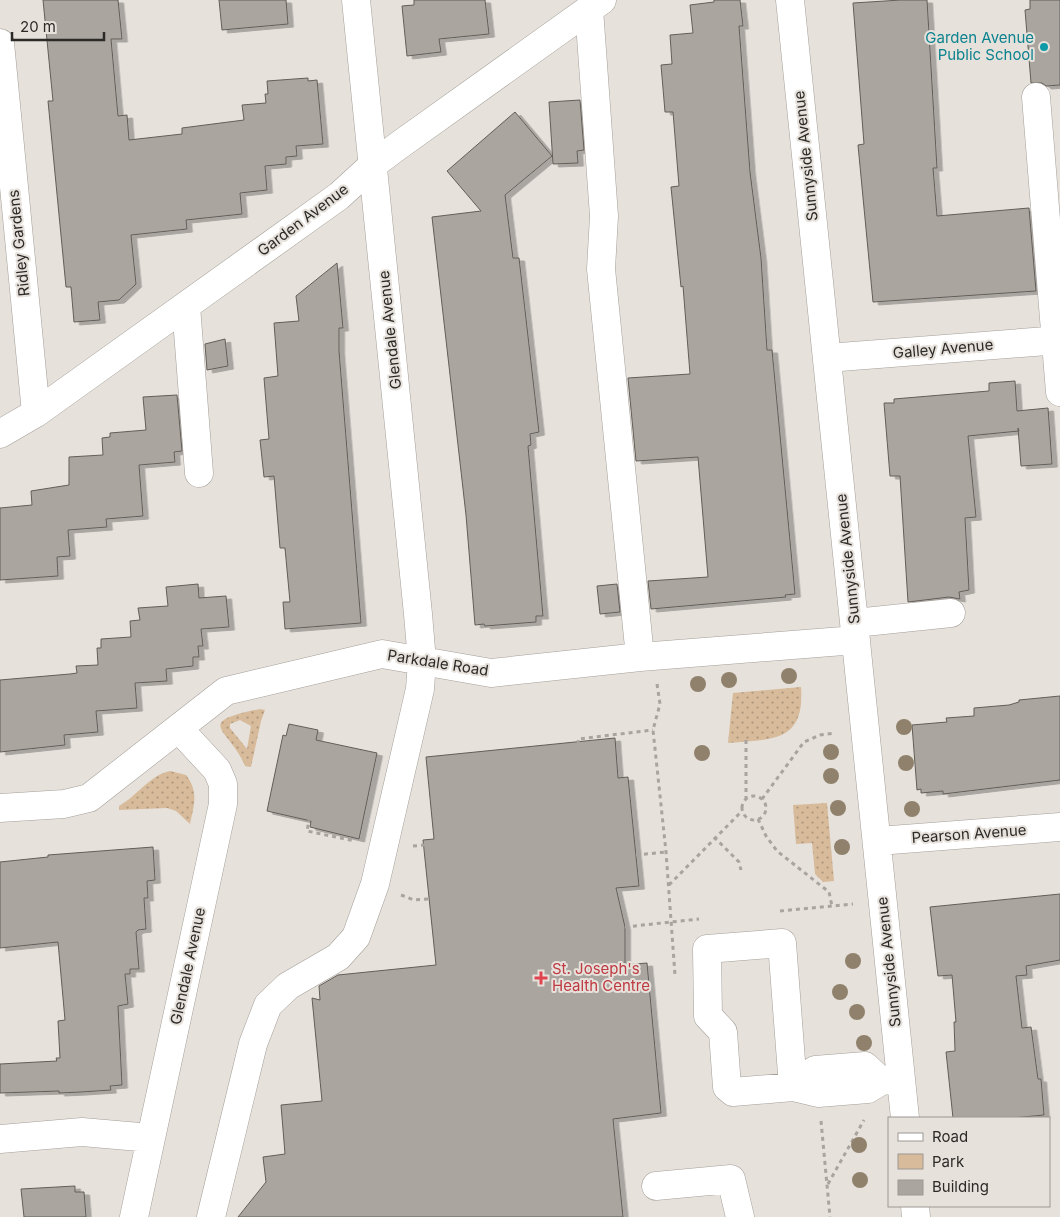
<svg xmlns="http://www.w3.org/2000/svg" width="1060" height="1217" viewBox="0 0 1060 1217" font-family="Inter,sans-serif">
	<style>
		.green { fill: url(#green-dots); fill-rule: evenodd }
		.building { fill: #aaa59f; stroke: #625e59; filter: url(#shadow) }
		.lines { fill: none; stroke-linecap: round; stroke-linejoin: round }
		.minor-casing { stroke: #a49f99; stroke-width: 29 }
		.path { stroke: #a8a49f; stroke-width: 3; stroke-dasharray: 4 4; stroke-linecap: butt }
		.minor { stroke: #fff; stroke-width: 28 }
		.tree { fill: #90816c }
		.culture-dot { fill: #0f9aa8; stroke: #e6e1db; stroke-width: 2 }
		.health-dot { fill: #e0444e; stroke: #e6e1db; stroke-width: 2 }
		.labels { text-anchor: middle; stroke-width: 4; stroke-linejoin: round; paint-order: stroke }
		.culture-label { font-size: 15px; fill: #0d838f; stroke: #e6e1db; text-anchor: end }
		.street-label { font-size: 15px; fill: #2c2a27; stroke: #e6e1db }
		.health-label { font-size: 15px; fill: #be3a42; stroke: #e6e1db; text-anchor: start }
	</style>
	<defs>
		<pattern id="green-dots" width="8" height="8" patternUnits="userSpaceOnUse" patternTransform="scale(1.25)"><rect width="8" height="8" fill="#d7bb9a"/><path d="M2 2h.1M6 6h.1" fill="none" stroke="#af987e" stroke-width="1.8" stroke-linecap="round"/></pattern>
		<filter id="shadow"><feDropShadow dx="5.5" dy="3" stdDeviation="0" flood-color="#0004"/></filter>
	</defs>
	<rect width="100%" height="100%" fill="#e6e1db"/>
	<!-- green -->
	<path class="green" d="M801,687C805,743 772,739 728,743L733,693Z
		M260,709L265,710L261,721L251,767L245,766C230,728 191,723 260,709ZM240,720L251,726L247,749L230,728V724Z
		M170,771L186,775C199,792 194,805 190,824L176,811L167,808L119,810V806C137,796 150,775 170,771Z
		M827,803L834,881L823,882L815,874L812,843L796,844L793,805Z"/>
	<!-- building -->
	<path class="building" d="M43,0H118L122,39H111L118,116L127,115L129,140L182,134V128L244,120L242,105L266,103L265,94H268L267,81L308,78V81L317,80L323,144L296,146L297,156L286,157V164L265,166L267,190L240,193L242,214L186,220L187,229L131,235L136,284L119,300L98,302L100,320L74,322L71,287H66L48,101H53Z
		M219,0H286L288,24L222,30Z
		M414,0H485L489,34L439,39L441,52L407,56L402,6L414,5Z
		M714,0H740L743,26H739L750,172L761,258L767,350H772L795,594L785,595L786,597L651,609L648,581L708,577L698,457L636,461L628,378L690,374L683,286L681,287L671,187L679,186L673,112H665L661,65L672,64L670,35L693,33L690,5L714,2Z
		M901,0H927L937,168H933L937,216L1029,208L1036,291L873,302L858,145L864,144L853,3Z
		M1030,0H1060V85L1046,86L1042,83H1031L1025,10L1030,9Z
		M580,100L584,150L577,151L578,163L553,164L549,102Z
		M515,112L552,156L505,195L513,258H519L539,432L530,434L531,445L528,446L543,616H536V622L485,626L484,624L475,625L466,515L432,217L481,211L447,171Z
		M337,263L343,328H339V351L361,623L285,629L283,602H290L285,548H280L274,476L264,477L260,440L269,439L264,378L278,376L274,323L299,321L296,296Z
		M225,339L228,366L207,370L205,344Z
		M1015,381L1017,411L1048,408L1052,464L1021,466L1018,428L1019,431L968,436L976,517L965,518L969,590L959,592L960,599L949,597L908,602L900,476H890L884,403H894V399L989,391V383Z
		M177,395L182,451L174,452L175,462L139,465L143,516L106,519L107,527L68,530L70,556L57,557L58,576L0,580V508L32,505L31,491L69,485V457L103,455L102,438L110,437V433L146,430L143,397Z
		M198,584L199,598L226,596L229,627L201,629L203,646H198L199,657H193V666L166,669L167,681L135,683L137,708L96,711L98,732L64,735L65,745L0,752V680L70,674L77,673L76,666L98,665L97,648H101V639L131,637L130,621L140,620L138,608L168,606L166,587Z
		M617,584L620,612L600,614L597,586Z
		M1060,696V780L943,794V791L921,793V789L917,790L912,725L947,722L946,718L974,716V708L1009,705L1019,702V700Z
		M289,724L318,730L316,740L377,753L359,839L310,827L311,821L267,811L283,735L286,736Z
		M615,738L618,778L628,777L639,886L616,888L625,927V965L647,963L661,1113L613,1119L623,1217H238L266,1182L263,1157L285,1154L281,1105L322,1101L312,998L320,1000L319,986L338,975L436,965L423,840L434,839L426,757Z
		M153,847L155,880L147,881L148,898H144L146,929L138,930L136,932L139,969H130V974H125L128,1004L118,1006L122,1085L110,1086L111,1090L81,1092L59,1093V1091L0,1093V1064L57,1061L56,1058H60L58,1021L65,1020L58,942L0,948V862L48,857V855Z
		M1060,894V960L1026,966L1027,975L1016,976L1022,1028L1031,1027L1038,1079H1041L1044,1115L1012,1118H953L946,1052L955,1051L954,1022H956L952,975L938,976L930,907Z
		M75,1186V1192H84L86,1217H24L21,1189Z"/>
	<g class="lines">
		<!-- minor casing -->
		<g class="minor-casing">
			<path id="minor" d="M790,0L905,1118
				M589,9L604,216L601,269L640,657
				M0,43L36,413
				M1036,97L1060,392
				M186,306L199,473
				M827,358L1060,340
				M0,434L36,413L339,196L374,164L398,146L602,0
				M855,623L951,613
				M0,808L64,804L89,798L226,691L382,654L491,673L640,657L856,640
				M878,841L1060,827
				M793,1087L782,943L707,949L708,1016L723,1032L727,1087L733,1092L793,1087L818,1093L868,1089L881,1081L901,1079
				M793,1087L815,1070L865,1066L881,1081
				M0,1139L82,1132L151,1138
				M656,1186L731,1179L740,1217
				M915,1206L916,1217
				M134,1217L223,804V784L217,770L179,729
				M211,1217L253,1044L268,1005L288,986L338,957L356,937L375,884L420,689L422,661L418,614L356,0"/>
		</g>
		<!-- path -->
		<path class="path" d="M657,684L660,704L653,730L666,852L675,975
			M746,740V799
			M579,752L578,739L653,730
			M742 808a12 12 0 1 1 24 0a12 12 0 1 1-24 0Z
			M762,799L804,742L820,735L835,733
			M311,809L307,831L355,841
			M758,819L766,836L777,851L829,892L832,906
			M714,837L739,862L741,870
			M413,846L424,845
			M636,855L666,852
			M669,885L742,811
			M401,895L414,900L429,899
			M780,911L853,904
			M625,927L699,919
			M821,1121L830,1217
			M828,1184L864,1120"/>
		<!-- minor -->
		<use href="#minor" class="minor"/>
	</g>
	<!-- trees -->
	<g class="tree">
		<circle cx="789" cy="676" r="8"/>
		<circle cx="729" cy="680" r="8"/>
		<circle cx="698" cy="684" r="8"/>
		<circle cx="904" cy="727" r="8"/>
		<circle cx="831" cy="752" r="8"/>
		<circle cx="702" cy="753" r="8"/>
		<circle cx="906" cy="763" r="8"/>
		<circle cx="831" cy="776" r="8"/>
		<circle cx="838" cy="808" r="8"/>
		<circle cx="912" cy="809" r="8"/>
		<circle cx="842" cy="847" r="8"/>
		<circle cx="853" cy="961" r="8"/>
		<circle cx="840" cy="992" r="8"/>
		<circle cx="857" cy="1012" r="8"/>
		<circle cx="864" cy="1043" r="8"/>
		<circle cx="859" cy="1145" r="8"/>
		<circle cx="860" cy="1180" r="8"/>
	</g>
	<!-- markers -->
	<circle class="culture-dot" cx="1044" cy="47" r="5"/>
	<path class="health-dot" d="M538.5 970.5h5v5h5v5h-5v5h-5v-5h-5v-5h5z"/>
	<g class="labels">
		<!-- culture labels -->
		<g class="culture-label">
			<text x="1034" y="43">Garden Avenue<tspan x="1034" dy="17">Public School</tspan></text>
		</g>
		<!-- street labels -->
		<g class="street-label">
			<text transform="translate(806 156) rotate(-96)" y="5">Sunnyside Avenue</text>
			<text transform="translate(303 220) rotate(-37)" y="5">Garden Avenue</text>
			<text transform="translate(19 243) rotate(-96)" y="5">Ridley Gardens</text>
			<text transform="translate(390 330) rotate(-96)" y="5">Glendale Avenue</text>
			<text transform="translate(943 349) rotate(-5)" y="5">Galley Avenue</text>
			<text transform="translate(848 559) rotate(-96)" y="5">Sunnyside Avenue</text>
			<text transform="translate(438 663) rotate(9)" y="5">Parkdale Road</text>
			<text transform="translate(969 834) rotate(-4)" y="5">Pearson Avenue</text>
			<text transform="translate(889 962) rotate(-96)" y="5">Sunnyside Avenue</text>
			<text transform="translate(188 966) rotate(-78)" y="5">Glendale Avenue</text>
		</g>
		<!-- health labels -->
		<g class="health-label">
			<text x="552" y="974">St. Joseph's<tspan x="552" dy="17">Health Centre</tspan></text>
		</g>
	</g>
	<!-- legend -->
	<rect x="888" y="1117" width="162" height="90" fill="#e6e1db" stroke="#9c9893"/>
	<rect x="898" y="1133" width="25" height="8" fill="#ffffff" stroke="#9c9893"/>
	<text x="932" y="1142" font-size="15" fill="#2c2a27">Road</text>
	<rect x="898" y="1154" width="25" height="15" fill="#d7bb9a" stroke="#9c9893"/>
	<text x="932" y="1167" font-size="15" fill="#2c2a27">Park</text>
	<rect x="898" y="1180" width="25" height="15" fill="#aaa59f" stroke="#9c9893"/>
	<text x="932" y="1192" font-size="15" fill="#2c2a27">Building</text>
	<!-- scale -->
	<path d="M12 32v8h92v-8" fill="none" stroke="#2c2a27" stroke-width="2.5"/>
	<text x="20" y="32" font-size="15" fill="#2c2a27" stroke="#e6e1db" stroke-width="4" paint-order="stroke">20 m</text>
</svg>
